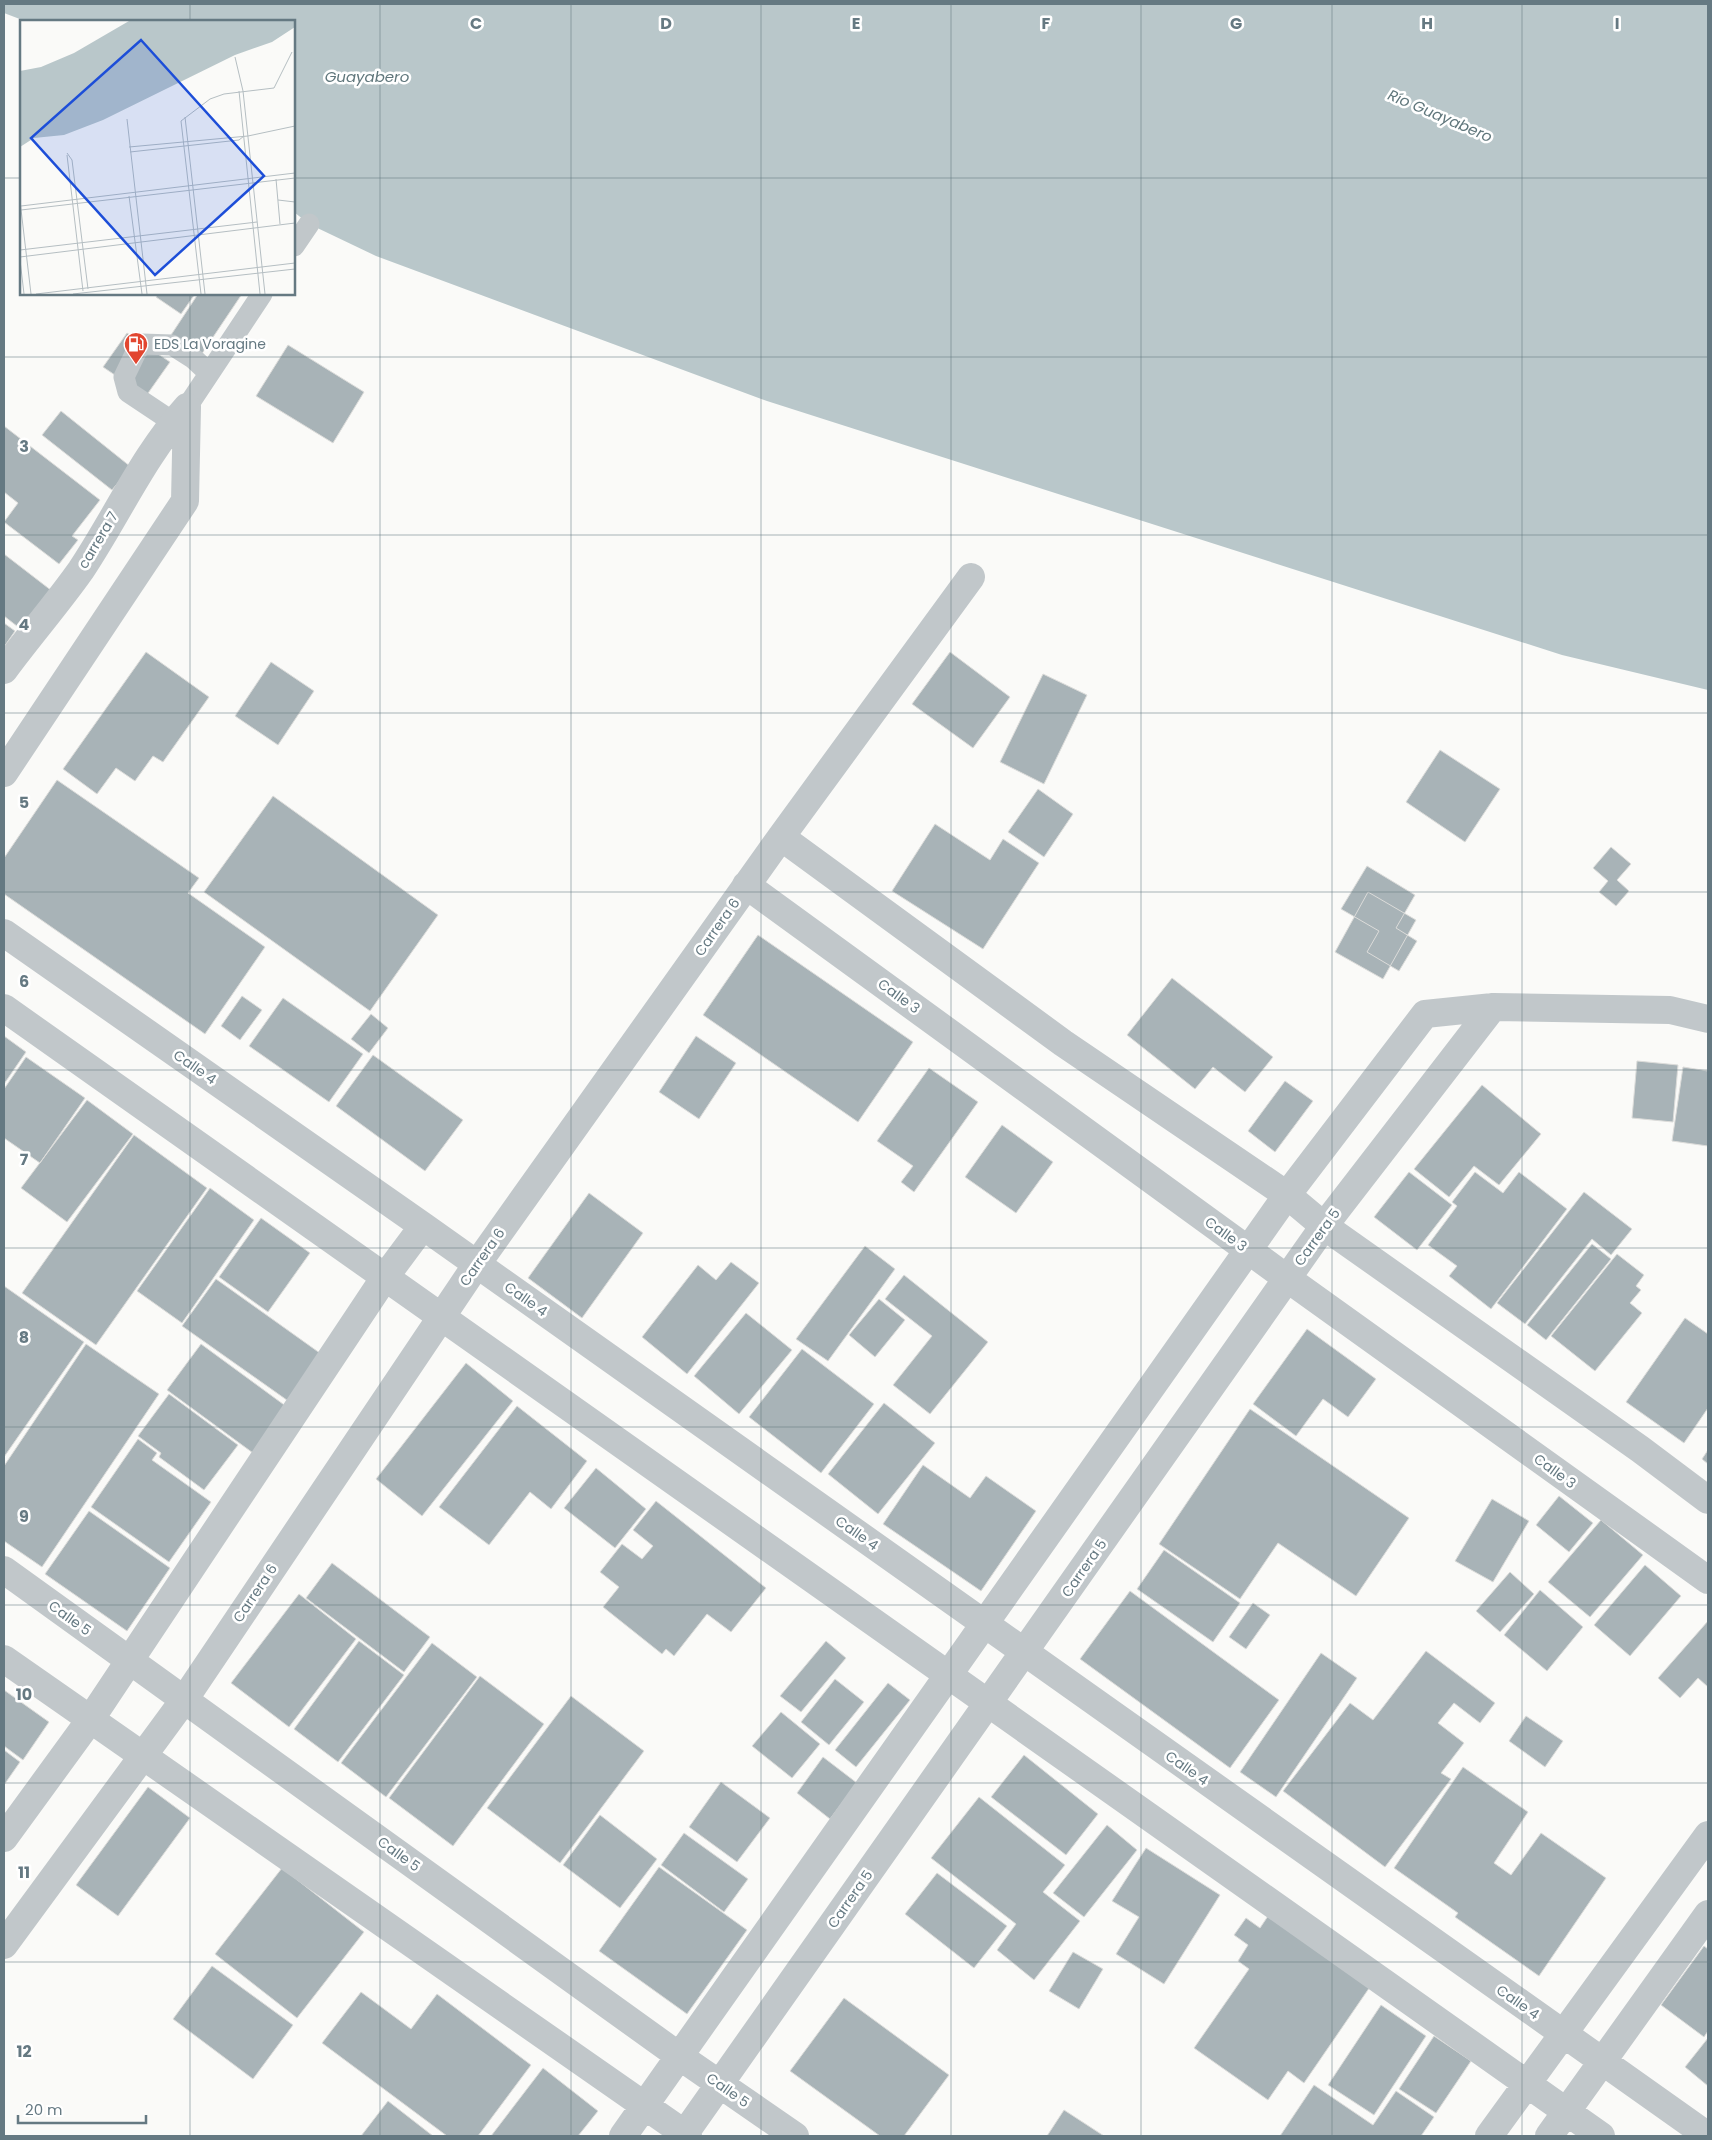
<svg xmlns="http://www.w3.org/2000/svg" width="1712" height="2140" viewBox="0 0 1712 2140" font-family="Poppins,sans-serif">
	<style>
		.water { fill: #b9c7ca }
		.building { fill: #a8b3b7; stroke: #dcdcda }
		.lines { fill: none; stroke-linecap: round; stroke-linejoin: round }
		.lane { stroke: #c1c7ca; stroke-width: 21 }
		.street { stroke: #c1c7ca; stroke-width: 28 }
		.grid { fill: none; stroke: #657982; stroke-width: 1; stroke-opacity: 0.55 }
		.labels { text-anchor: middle; stroke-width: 5; stroke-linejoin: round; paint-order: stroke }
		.poi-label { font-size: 14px; fill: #657982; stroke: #fff; text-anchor: start }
		.street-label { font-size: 14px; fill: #657982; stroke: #fff }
		.water-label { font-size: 15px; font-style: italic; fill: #60777c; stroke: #fff }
		.inset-road { fill: none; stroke: #b5bec2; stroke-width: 1 }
		.view { fill: #1d4ed8; fill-opacity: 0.15; stroke: #1d4ed8; stroke-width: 2.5 }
		.inset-edge { fill: none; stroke: #657982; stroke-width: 2.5 }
		.grid-label { font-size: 16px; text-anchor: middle; font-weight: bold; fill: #657982; stroke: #fff; stroke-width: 5; stroke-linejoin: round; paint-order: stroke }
	</style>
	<rect width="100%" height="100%" fill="#fafaf8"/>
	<!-- water -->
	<path class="water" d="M4,4H1708V690L1562,655L767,401L376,256L309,224L294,212V21H25L4,13Z"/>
	<!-- building -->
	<path class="building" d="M158,294H195L181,314L156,297Z
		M198,294H242L199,358L169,338Z
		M127,333L170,362L146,396L103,367Z
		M288,345L364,392L333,443L256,396Z
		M61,411L131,467L112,490L42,435Z
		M4,426L100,500L72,536L78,540L59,564L4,522L18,503L4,492Z
		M4,554L52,591L22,630L4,616Z
		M4,623L15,631L4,647Z
		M146,652L209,697L163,762L153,756L135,781L116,768L97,794L63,769Z
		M950,652L1010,697L973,748L912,704Z
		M271,662L314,691L278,745L235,716Z
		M1043,674L1087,695L1044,784L1000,762Z
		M1440,750L1500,789L1465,842L1406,802Z
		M57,780L199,878L188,893L265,947L205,1034L4,894V858Z
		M1038,789L1073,814L1044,857L1008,832Z
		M273,796L438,915L370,1011L204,892Z
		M935,824L990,860L1003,839L1039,863L983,949L892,891Z
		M1611,847L1631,864L1617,880L1629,891L1616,906L1599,892L1608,881L1593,868Z
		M1367,866L1415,895L1396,928L1417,941L1399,971L1367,952L1379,931L1341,909Z
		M1368,892L1416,920L1383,979L1335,952Z
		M758,935L913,1042L858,1122L703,1015Z
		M1172,978L1273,1057L1245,1092L1213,1067L1195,1089L1127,1035Z
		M242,996L262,1010L240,1040L221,1026Z
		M283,998L363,1054L329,1102L249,1046Z
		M371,1014L388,1028L369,1053L351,1039Z
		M4,1036L26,1052L4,1084Z
		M696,1036L736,1063L699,1119L659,1092Z
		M373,1055L463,1120L425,1171L336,1106Z
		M26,1057L85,1098L40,1163L4,1138V1089Z
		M1637,1061L1678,1065L1673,1122L1632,1118Z
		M1683,1067L1708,1071V1146L1672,1141Z
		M929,1068L978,1102L914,1192L901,1182L913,1166L877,1141Z
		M1285,1081L1313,1101L1275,1152L1248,1131Z
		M1482,1085L1541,1134L1499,1185L1474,1166L1449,1197L1414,1169Z
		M87,1100L133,1134L67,1222L21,1188Z
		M1002,1125L1053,1162L1016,1213L965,1177Z
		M134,1135L207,1188L96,1345L22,1293Z
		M1409,1172L1452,1205L1417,1250L1374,1217Z
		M1475,1172L1503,1193L1519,1172L1567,1209L1491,1309L1449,1276L1457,1266L1428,1245L1457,1206L1452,1202Z
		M210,1188L254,1220L182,1323L137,1291Z
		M1584,1192L1632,1229L1611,1255L1592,1239L1525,1324L1497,1303Z
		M589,1193L643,1233L582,1318L528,1278Z
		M261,1218L310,1253L268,1312L219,1277Z
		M1592,1244L1611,1259L1546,1340L1527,1325Z
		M865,1246L895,1269L828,1361L796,1339Z
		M1617,1254L1644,1275L1636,1286L1641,1290L1630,1303L1642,1313L1595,1371L1551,1336Z
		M731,1262L759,1283L687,1374L642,1337L698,1265L716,1280Z
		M904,1275L988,1342L930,1414L893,1385L932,1336L885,1299Z
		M216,1279L324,1356L291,1403L182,1326Z
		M4,1286L84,1342L4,1457Z
		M879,1299L905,1320L875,1357L849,1335Z
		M746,1313L792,1350L739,1414L694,1376Z
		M1685,1318L1708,1334V1408L1684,1443L1626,1402Z
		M1307,1329L1376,1379L1348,1417L1323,1399L1296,1436L1253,1404Z
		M86,1344L159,1394L42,1567L4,1541V1466Z
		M201,1344L287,1407L253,1453L167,1390Z
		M802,1349L874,1404L821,1473L749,1417Z
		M466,1363L513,1401L422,1516L376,1479Z
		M169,1394L238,1445L204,1490L159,1457L161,1453L138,1436Z
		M884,1403L935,1443L878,1514L828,1474Z
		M517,1406L587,1461L551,1509L530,1492L489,1545L439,1507Z
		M1250,1409L1409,1518L1356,1596L1278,1543L1240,1599L1159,1544Z
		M138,1439L157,1453L152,1460L211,1502L169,1562L91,1507Z
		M1708,1450V1464L1702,1459Z
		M923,1465L970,1498L986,1476L1036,1511L981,1591L883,1524Z
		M596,1468L646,1509L615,1548L564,1508Z
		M1559,1496L1593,1523L1569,1552L1536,1525Z
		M1492,1499L1529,1521L1493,1582L1455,1561Z
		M656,1501L766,1588L731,1632L707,1614L674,1656L666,1649L662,1654L603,1607L619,1587L600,1572L622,1544L642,1559L653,1546L633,1530Z
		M89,1511L170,1568L127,1631L45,1574Z
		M1601,1520L1643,1555L1590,1617L1548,1582Z
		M1164,1550L1240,1603L1213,1642L1137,1589Z
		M332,1563L430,1637L404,1672L306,1598Z
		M1645,1565L1681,1596L1630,1656L1594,1625Z
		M1510,1572L1534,1594L1500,1632L1476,1611Z
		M1540,1590L1583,1627L1547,1671L1504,1635Z
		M1130,1591L1279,1700L1230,1768L1080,1659Z
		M299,1594L356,1639L289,1727L231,1683Z
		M1253,1603L1270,1615L1246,1649L1229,1637Z
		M1708,1621V1687L1698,1678L1680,1698L1658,1678Z
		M359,1641L404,1675L338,1762L294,1729Z
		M826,1641L846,1658L801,1712L780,1696Z
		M432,1643L477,1677L386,1797L341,1763Z
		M1426,1651L1495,1703L1480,1723L1454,1703L1438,1723L1464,1743L1441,1773L1451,1779L1385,1867L1283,1791L1350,1703L1373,1720Z
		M1321,1653L1357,1678L1276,1797L1240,1772Z
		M480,1676L544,1724L453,1846L389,1798Z
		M835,1679L864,1702L829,1745L801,1722Z
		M888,1683L910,1700L856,1767L835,1750Z
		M4,1690L49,1722L23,1760L4,1746Z
		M571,1696L644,1751L560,1863L487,1808Z
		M781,1712L820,1744L792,1778L752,1746Z
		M1526,1716L1563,1741L1545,1767L1509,1741Z
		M4,1750L20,1762L4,1785Z
		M1024,1755L1098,1814L1066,1855L991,1797Z
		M823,1757L857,1783L830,1819L797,1793Z
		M1463,1767L1528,1812L1494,1863L1511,1875L1541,1833L1606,1878L1539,1976L1455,1917L1458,1913L1394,1868Z
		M721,1782L770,1818L737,1862L689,1827Z
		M148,1787L190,1818L118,1916L76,1885Z
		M979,1797L1065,1865L1043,1892L1080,1921L1034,1980L997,1950L1016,1924L931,1858Z
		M600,1815L657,1859L620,1908L563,1865Z
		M1107,1825L1137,1850L1084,1917L1053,1893Z
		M684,1833L748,1879L724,1912L661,1865Z
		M1146,1848L1220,1895L1164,1984L1116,1954L1139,1917L1112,1901Z
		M659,1867L747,1930L687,2014L599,1951Z
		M282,1868L364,1932L297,2018L215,1954Z
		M937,1873L1007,1926L974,1968L905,1914Z
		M1272,1910L1374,1981L1304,2083L1288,2071L1268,2100L1194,2048L1249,1969L1238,1961L1248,1945L1234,1935L1246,1918L1260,1928Z
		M1704,1946L1708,1949V2031L1704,2037L1661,2005Z
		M1073,1952L1103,1969L1079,2009L1049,1991Z
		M212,1966L293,2025L253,2079L173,2019Z
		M361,1992L411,2029L437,1994L531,2065L478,2136H447L322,2043Z
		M844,1998L949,2075L904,2136H880L790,2071Z
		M1381,2005L1426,2036L1374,2115L1328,2085Z
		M1434,2036L1471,2061L1436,2113L1399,2089Z
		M1708,2038V2086L1685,2067Z
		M543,2068L598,2111L578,2136H491Z
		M1314,2085L1373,2125L1396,2091L1434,2117L1421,2136H1280Z
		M388,2101L433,2136H361Z
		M1064,2110L1104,2136H1047Z"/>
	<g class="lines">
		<!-- lane -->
		<path class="lane" d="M294,246L309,224
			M187,407L262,294
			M173,422L128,392L124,377L136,352L142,344L172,345L194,359L209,373"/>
		<!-- street -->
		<path class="street" d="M4,670C29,636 57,604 81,570C117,516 143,456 187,407
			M4,773L185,501L187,407
			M781,837L1063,1043L1287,1195L1324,1226L1640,1449L1708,1500
			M746,885L1288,1279L1708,1580
			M4,933L423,1226L1708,2136
			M4,1008L1601,2136
			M4,1570L679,2056L795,2136
			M4,1659L688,2136
			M4,1838L90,1720L385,1277L423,1226
			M4,1945L184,1700L477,1264L781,837L971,577
			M623,2136L1287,1195L1425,1014L1493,1007L1670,1010L1708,1019
			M683,2136L1324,1226L1493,1007
			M1489,2136L1708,1835
			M1549,2136L1708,1914"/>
	</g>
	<!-- grid -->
	<path class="grid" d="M190,4V21M380,4V2136M571,4V2136M761,4V2136M951,4V2136M1141,4V2136M1332,4V2136M1522,4V2136M4,178H21M294,178H1708M190,294V2136M4,357H1708M4,535H1708M4,713H1708M4,892H1708M4,1070H1708M4,1248H1708M4,1427H1708M4,1605H1708M4,1783H1708M4,1962H1708"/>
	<!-- icons -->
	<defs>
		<g id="fuel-pin" transform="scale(1.25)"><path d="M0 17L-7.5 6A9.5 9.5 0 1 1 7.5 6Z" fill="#e24630" stroke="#fff"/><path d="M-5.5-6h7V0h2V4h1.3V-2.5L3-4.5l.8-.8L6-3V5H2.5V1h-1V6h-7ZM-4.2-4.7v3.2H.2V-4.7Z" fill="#fff"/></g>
	</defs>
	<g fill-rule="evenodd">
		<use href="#fuel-pin" x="136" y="344"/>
	</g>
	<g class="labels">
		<!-- poi labels -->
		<g class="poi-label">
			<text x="154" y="349">EDS La Voragine</text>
		</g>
		<!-- street labels -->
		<g class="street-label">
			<text transform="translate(98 540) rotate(-59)" y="5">carrera 7</text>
			<text transform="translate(717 927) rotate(-55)" y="5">Carrera 6</text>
			<text transform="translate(899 996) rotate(36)" y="5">Calle 3</text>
			<text transform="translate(195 1067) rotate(35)" y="5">Calle 4</text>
			<text transform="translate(1226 1234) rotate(36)" y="5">Calle 3</text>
			<text transform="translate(1317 1237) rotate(-54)" y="5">Carrera 5</text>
			<text transform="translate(482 1257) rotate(-55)" y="5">Carrera 6</text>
			<text transform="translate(526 1299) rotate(35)" y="5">Calle 4</text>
			<text transform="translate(1555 1471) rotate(36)" y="5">Calle 3</text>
			<text transform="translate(857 1533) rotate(35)" y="5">Calle 4</text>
			<text transform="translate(1084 1568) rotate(-55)" y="5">Carrera 5</text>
			<text transform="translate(255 1593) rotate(-56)" y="5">Carrera 6</text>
			<text transform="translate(70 1618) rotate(36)" y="5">Calle 5</text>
			<text transform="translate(1187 1768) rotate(35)" y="5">Calle 4</text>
			<text transform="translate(399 1854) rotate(36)" y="5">Calle 5</text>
			<text transform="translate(850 1899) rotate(-55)" y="5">Carrera 5</text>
			<text transform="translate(1518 2002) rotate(35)" y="5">Calle 4</text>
			<text transform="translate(728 2090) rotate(35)" y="5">Calle 5</text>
		</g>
		<!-- water labels -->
		<g class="water-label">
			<text x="367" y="82">Guayabero</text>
			<text transform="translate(1440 116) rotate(23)" y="5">Río Guayabero</text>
		</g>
	</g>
	<!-- overview -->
	<g transform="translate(20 20)">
		<rect width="275" height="275" fill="#fafaf8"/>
		<path d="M109,1H275V7L252,22L215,35L83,100L44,115L14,118L0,127V51L21,47L54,33Z" fill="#b9c7ca"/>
		<path class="inset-road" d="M215,37L223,71L245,274M219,71L240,274M165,97L185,274M107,99L127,274M109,127L228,116L275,106M110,132L219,120L224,116M47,133L52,140L68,269M47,135L63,271M256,159L260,204M109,176L122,274M258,180L275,182M0,181L11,274M1,186L275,153M1,190L275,158M0,230L237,202M0,237L275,203M0,240L4,274M16,274L275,243M53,274L275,249M181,274L161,101L190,79L204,74L254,68L272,32"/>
		<path class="view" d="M121,20L244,156L135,255L11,118Z"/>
		<rect width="275" height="275" class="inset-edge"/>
	</g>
	<g class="grid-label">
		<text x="476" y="29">C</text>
		<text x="666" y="29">D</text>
		<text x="856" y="29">E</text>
		<text x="1046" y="29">F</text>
		<text x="1236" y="29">G</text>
		<text x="1427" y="29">H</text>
		<text x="1617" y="29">I</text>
		<text x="24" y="452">3</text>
		<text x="24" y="630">4</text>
		<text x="24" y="808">5</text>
		<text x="24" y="987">6</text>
		<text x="24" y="1165">7</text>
		<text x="24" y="1343">8</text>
		<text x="24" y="1522">9</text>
		<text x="24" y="1700">10</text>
		<text x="24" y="1878">11</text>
		<text x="24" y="2057">12</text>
	</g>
	<!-- border -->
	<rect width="1712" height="2140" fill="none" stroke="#657982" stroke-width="10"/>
	<!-- scale -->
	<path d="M18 2115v8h128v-8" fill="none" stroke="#657982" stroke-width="2.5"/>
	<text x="25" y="2115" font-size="15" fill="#657982" stroke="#ffffff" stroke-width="4" paint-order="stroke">20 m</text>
</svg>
